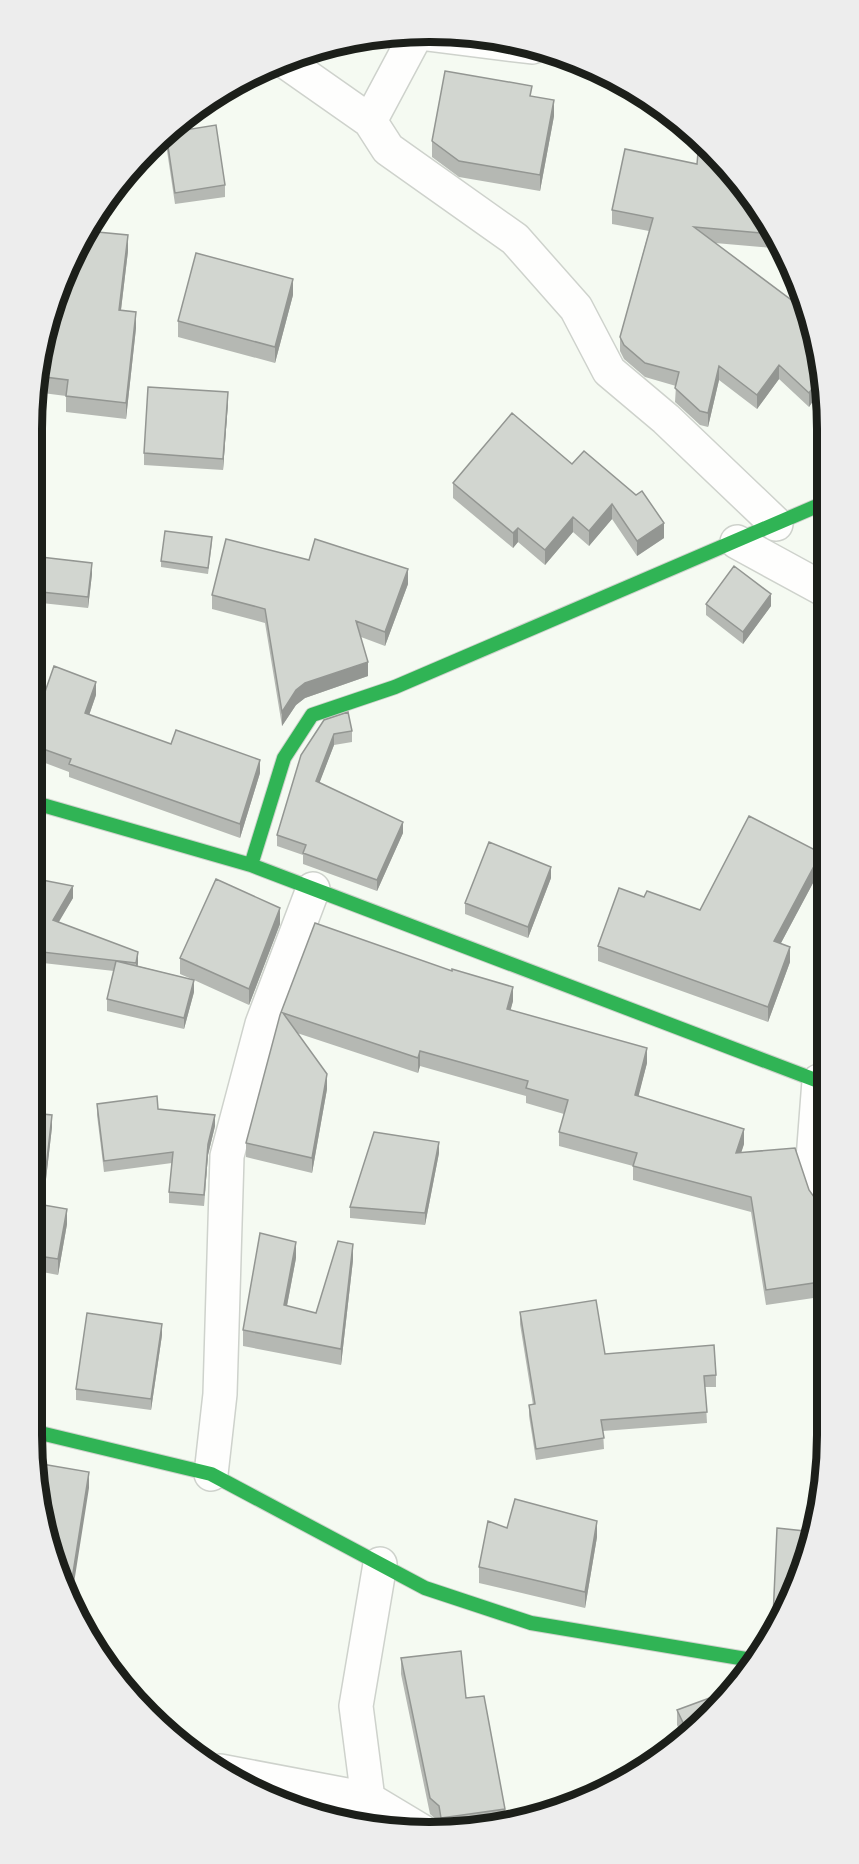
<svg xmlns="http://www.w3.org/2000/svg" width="859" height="1864" viewBox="0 0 859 1864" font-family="Montserrat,sans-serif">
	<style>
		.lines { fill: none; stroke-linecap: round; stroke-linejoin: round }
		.street-casing { stroke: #ced2cc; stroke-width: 36 }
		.fast-casing { stroke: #ced2cc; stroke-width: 16 }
		.street { stroke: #fefefd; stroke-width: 33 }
		.fast { stroke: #30b455; stroke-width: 14 }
		.wall { fill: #b5b8b3 }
		.shaded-wall { fill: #939692 }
		.building { fill: #d2d6d0; stroke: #939692; stroke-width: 1.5 }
		.rim { fill: none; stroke: #1c1f1a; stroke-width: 8 }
	</style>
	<rect width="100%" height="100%" fill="#f5faf2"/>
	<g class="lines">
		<!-- street casing -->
		<g class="street-casing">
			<path id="street" d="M417,33L370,121L388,149L515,239L576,308L609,371L666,419L776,524
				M419,33L532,47
				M283,60L370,121
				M737,542L825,590
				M819,1081L813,1159L827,1198
				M211,1474L220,1394L227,1156L262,1024L313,889
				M380,1564L356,1706L368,1799L423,1832
				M220,1771L368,1799"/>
		</g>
		<!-- fast casing -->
		<g class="fast-casing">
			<path id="fast" d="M32,802L251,865L826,1084
				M251,865L284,758L312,715L395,687L824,503
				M32,1431L211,1474L425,1588L531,1623L752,1660"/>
		</g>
		<!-- street -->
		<use href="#street" class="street"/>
		<!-- fast -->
		<use href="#fast" class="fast"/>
	</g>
	<!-- wall -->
	<path class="wall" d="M532,97L554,116L540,191L459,177L432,157V141Z
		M166,133L225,185V197L175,204L166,144Z
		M745,187L773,236L772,248L715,243L824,377L809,407L779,379L757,409L719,380L708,427L700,425L675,402L676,386L645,377L624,359L620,351V337L649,231L612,224V210Z
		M128,251L121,310L136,328L126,419L66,412V396L35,392L39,352Z
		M293,295L275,363L178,337V321Z
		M228,403L223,470L144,465V453Z
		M572,464L664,538L637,556L612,519L589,546L573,532L545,565L518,542L513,548L453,498V483Z
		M212,543L208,574L161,567V561Z
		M32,556L92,574L88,608L32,602Z
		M309,560L408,584L385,646L361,637L368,676L305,698L296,705L282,726L265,623L212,609V595Z
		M706,604L771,606L743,644L706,615Z
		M96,695L89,715L171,744L260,773L240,838L69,777V772L32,758V729Z
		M324,720L352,731V742L334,745L319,783L403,833L377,891L303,864V855L277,846V835Z
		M821,868L781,943L790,962L768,1022L598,961V946L644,897L700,910Z
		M32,878L73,898L58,922L138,963V966L194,980L180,974V958L280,924L249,1005L194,980V992L184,1029L107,1011V999L114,971L34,962Z
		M551,878L528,938L465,914V903Z
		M315,923L513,1001L510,1010L647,1063L638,1096L744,1144L741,1153L809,1190L814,1197L823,1204V1219H821L827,1256V1296L766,1305L751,1212L633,1180V1166L559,1146V1132L564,1114L526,1103V1096L420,1066L418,1073L297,1033L327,1089L312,1173L246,1157V1143L280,1015Z
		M97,1104L215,1126L208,1155L204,1206L169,1203V1192L172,1163L104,1172L97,1115Z
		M32,1113L52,1127L46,1179L32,1181Z
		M439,1153L425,1225L350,1218V1207Z
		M32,1203L67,1224L58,1275L32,1270Z
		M296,1258L287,1306L316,1313L353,1260L341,1365L243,1346V1330Z
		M520,1312L605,1354L716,1375V1387H705L707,1423L603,1431L604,1449L536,1460L529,1416V1405H533L520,1324Z
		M827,1334V1380L821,1379V1368Z
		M162,1335L151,1410L76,1400V1389Z
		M597,1537L585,1608L479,1583V1567Z
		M797,1586L773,1626V1618Z
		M401,1658L466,1698L505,1809V1824L441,1831L439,1822L430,1814L401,1674Z
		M729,1697L682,1735L677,1725V1710Z"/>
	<!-- shaded-wall -->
	<path class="shaded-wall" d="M554,100V116L540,191V175Z
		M128,235V251L119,326V310Z
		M293,279V295L275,363V347Z
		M136,312V328L126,419V403Z
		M779,365V379L757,409V395Z
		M719,366V380L708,427V413Z
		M823,374L824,386L809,407V393Z
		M228,392V403L223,470V459Z
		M612,504V519L589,546V531Z
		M573,517V532L545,565V550Z
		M664,523V538L637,556V541Z
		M518,528V542L513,548V533Z
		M92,563V574L88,608V597Z
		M408,569V584L385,646V632Z
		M771,594V606L743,644V632Z
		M368,662V676L305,698L296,705L282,726V712L296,690L305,683Z
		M96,682V695L85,727V713Z
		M334,734V745L316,792V781Z
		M260,760V773L240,838V824Z
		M403,822V833L377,891V880Z
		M821,853V868L774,956V941Z
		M551,867V878L528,938V927Z
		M73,886V898L53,932V920Z
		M280,908V924L249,1005V989Z
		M790,947V962L768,1022V1007Z
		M34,951V962L32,977V966Z
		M138,952V963L136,974V963Z
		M194,980V992L184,1029V1018Z
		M513,987V1001L507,1024V1009Z
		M647,1048V1063L635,1110V1095Z
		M420,1051V1066L418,1073V1058Z
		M327,1074V1089L312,1173V1158Z
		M52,1115V1127L46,1179V1168Z
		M215,1115V1126L208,1155L204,1206L208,1144Z
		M744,1129V1144L736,1168V1153Z
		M439,1142V1153L425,1225V1213Z
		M67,1209V1224L58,1275V1259Z
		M296,1242V1258L284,1321V1305Z
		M353,1244V1260L341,1365V1349Z
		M162,1324V1335L151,1410V1399Z
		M89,1472V1488L71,1602L69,1598Z
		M597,1521V1537L585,1608V1592Z"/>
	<!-- building -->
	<path class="building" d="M445,71L532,86L530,96L554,100L540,175L459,161L432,141Z
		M216,125L225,185L175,193L166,133Z
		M699,141L745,187L772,234L694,227L806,311L823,374L809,393L779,365L757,395L719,366L708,413L700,411L675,388L679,372L645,363L624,345L620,337L653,218L612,210L625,149L697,164Z
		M87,231L128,235L119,310L136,312L126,403L66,396L68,380L37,376L39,352L62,278Z
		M196,253L293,279L275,347L178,321Z
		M148,387L228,392L223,459L144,453Z
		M512,413L572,464L584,451L636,495L642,491L664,523L637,541L612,504L589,531L573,517L545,550L518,528L513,533L453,483Z
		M165,531L212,537L208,568L161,561Z
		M226,539L309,560L315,539L408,569L385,632L356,621L368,662L305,683L296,690L282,712L265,609L212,595Z
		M32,556L92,563L88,597L32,591Z
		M734,566L771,594L743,632L706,604Z
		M54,666L96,682L85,713L171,744L176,730L260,760L240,824L69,764L71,759L32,745V729Z
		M348,712L352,731L334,734L316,781L403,822L377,880L303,853L306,845L277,835L301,755L324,720Z
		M749,816L821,853L774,941L790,947L768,1007L598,946L619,888L644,897L647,891L700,910Z
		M489,842L551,867L528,927L465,903Z
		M32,878L73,886L53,920L138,952L136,963L34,951L32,966Z
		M216,879L280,908L249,989L180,958Z
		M315,923L452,971V969L513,987L507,1009L647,1048L635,1095L744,1129L736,1153L795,1148L809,1190L814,1197L822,1201L823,1204L819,1205L827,1256V1281L766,1290L751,1197L633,1166L637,1153L559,1132L568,1100L526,1088L528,1081L420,1051L418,1058L283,1013L327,1074L312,1158L246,1143L280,1015Z
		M116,961L194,980L184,1018L107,999Z
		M157,1096L158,1109L215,1115L208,1144L204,1195L169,1192L173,1152L104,1161L97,1104Z
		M32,1113L52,1115L46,1168L32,1170Z
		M374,1132L439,1142L425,1213L350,1207Z
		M32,1203L67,1209L58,1259L32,1255Z
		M260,1233L296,1242L284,1305L316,1313L338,1241L353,1244L341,1349L243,1330Z
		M596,1300L605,1354L714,1345L716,1375L704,1376L707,1412L601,1420L604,1438L536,1449L529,1405L535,1404L520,1312Z
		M87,1313L162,1324L151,1399L76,1389Z
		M827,1334V1369L821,1368Z
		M36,1463L89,1472L69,1598L53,1563Z
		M515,1499L597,1521L585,1592L479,1567L488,1521L507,1528Z
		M777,1528L814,1532L797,1586L778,1618H773Z
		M461,1651L466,1698L484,1696L505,1809L441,1818L439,1806L430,1798L401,1658Z
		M734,1689L729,1697L687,1731L677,1710Z"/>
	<!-- crop -->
	<path d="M0 0H859V1864H0ZM429 42H430A387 387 0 0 1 817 429V1435A387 387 0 0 1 430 1822H429A387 387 0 0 1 42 1435V429A387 387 0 0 1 429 42Z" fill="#ededed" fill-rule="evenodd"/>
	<path class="rim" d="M429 42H430A387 387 0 0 1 817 429V1435A387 387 0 0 1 430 1822H429A387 387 0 0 1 42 1435V429A387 387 0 0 1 429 42Z"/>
</svg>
